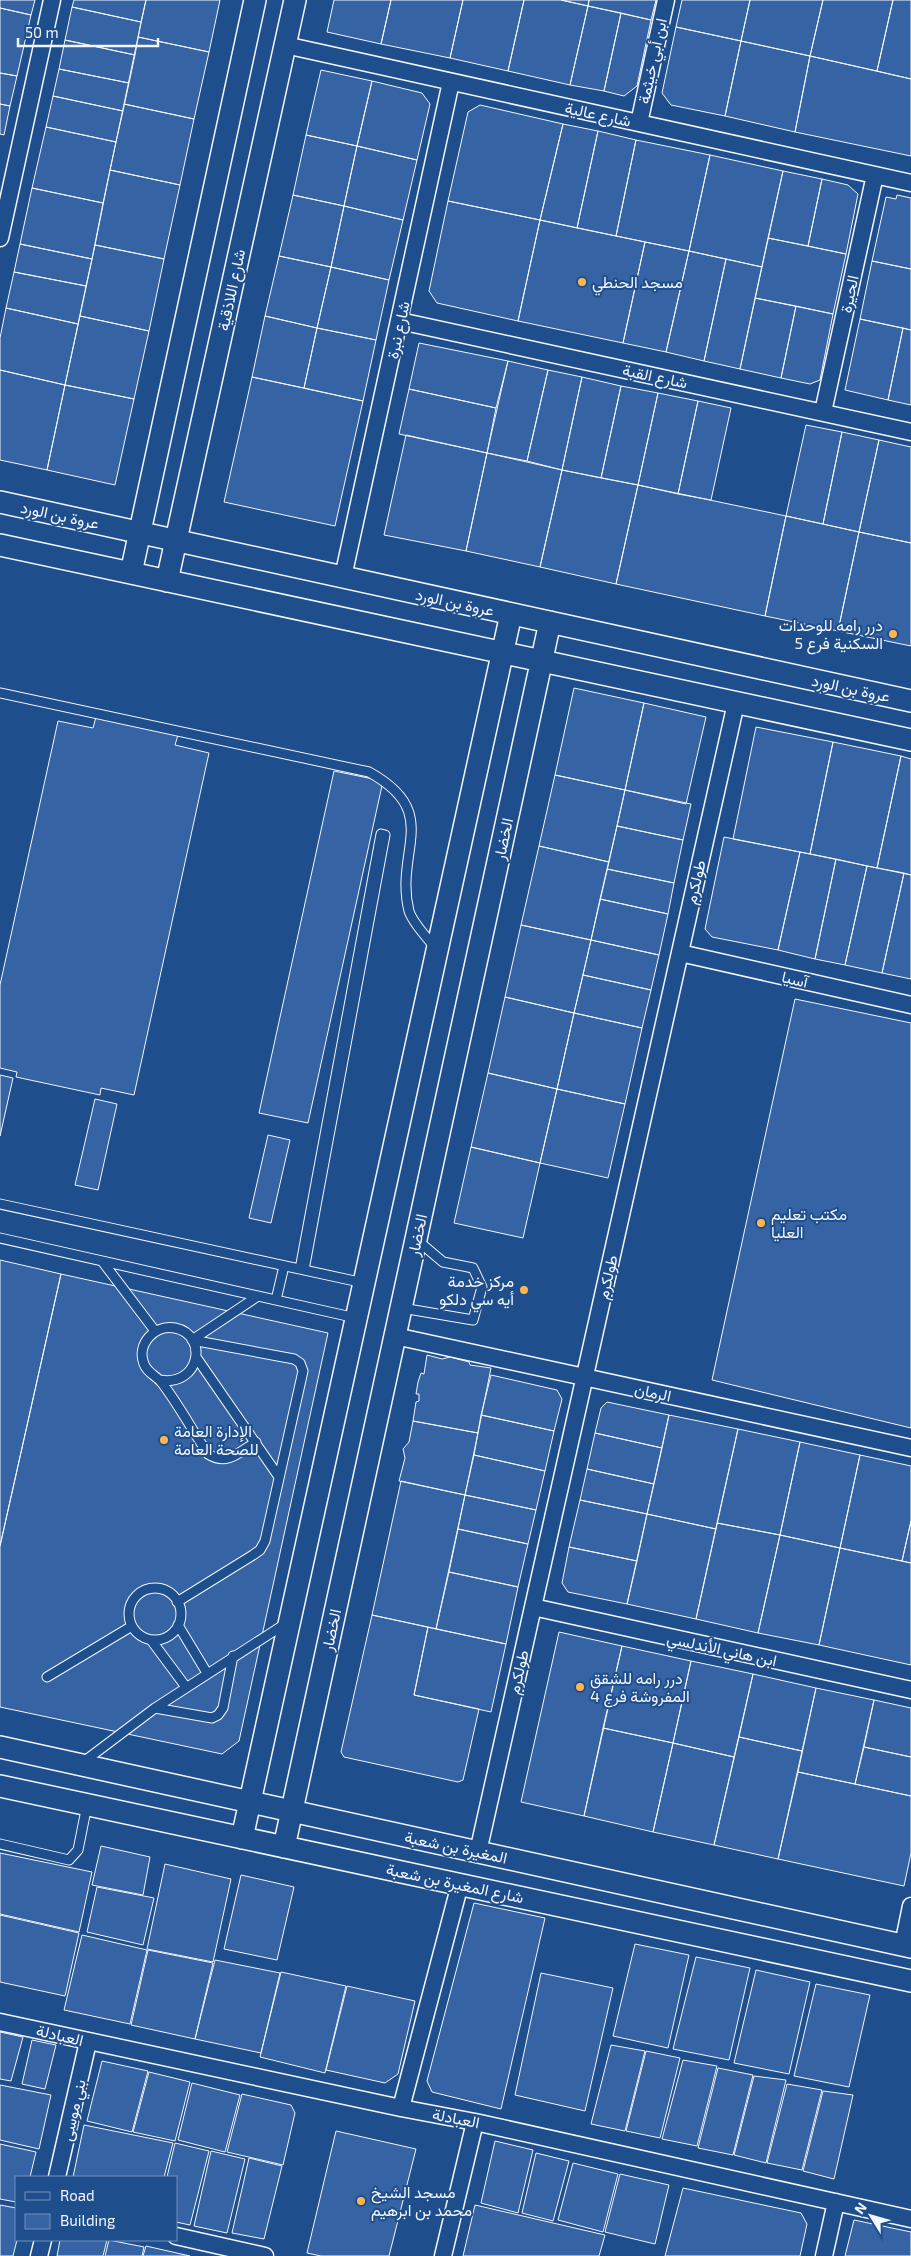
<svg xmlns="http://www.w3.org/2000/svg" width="911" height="2256" viewBox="0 0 911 2256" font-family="'Exo 2',Vazirmatn,sans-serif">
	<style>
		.building { fill: #3563a3; stroke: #f2f6ff }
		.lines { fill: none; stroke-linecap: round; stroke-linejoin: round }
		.service-casing { stroke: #f2f6ff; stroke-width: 11 }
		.minor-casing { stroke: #f2f6ff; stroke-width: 19 }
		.tertiary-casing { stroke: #f2f6ff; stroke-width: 24 }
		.service { stroke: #1f4e8c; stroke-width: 9 }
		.minor { stroke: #1f4e8c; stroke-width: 16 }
		.tertiary { stroke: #1f4e8c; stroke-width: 21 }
		.poi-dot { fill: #ffb74d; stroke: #1f4e8c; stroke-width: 2 }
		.labels { text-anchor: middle; stroke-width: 4; stroke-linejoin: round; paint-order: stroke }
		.street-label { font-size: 16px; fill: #f2f6ff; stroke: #1f4e8c }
		.poi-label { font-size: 16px; fill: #f2f6ff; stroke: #1f4e8c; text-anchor: start }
	</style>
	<rect width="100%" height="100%" fill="#1f4e8c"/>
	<!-- building -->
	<path class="building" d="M0,0H35L31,15L0,8Z
		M74,0H146L141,22L72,7Z
		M146,0H220L209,52L138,37Z
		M334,0H391L381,44L327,32Z
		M391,0H463L450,58L381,44Z
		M463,0H524L508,71L450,58Z
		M524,0H561L588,6L570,85L508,71Z
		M561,0H589L588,6Z
		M589,0H656L651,20L588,6Z
		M682,0H750L741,41L676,27Z
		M750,0H823L810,56L741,41Z
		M823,0H893L877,71L810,56Z
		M893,0H911V79L877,71Z
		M588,6L621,13L604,91L570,85Z
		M72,7L141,22L135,55L65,40Z
		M0,8L31,15L17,76L0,73Z
		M621,13L651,20L637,86L624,96L604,91Z
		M676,27L741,41L725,116L671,105L662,93Z
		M138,37L209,52L194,119L124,104Z
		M65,40L135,55L129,83L59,69Z
		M741,41L810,56L795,132L725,116Z
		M810,56L911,79V156L795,132Z
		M59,69L129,83L123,111L53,96Z
		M321,70L372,81L357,146L306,135Z
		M0,73L17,76L10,106L0,104Z
		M372,81L422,93L430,104L417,160L357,146Z
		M53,96L123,111L116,142L46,127Z
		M0,104L10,106L4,135L0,134Z
		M124,104L194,119L180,185L110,170Z
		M480,105L563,124L540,220L448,201L468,112Z
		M563,124L598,131L577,228L540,220Z
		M46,127L116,142L103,203L32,188Z
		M598,131L636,140L616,236L577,228Z
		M306,135L357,146L344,206L293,195Z
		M636,140L710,155L689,251L616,236Z
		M357,146L417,160L403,220L344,206Z
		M710,155L783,171L762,267L689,251Z
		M110,170L180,185L164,259L95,245Z
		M783,171L822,179L808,246L768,238Z
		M822,179L848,185L858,194L846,254L808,246Z
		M32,188L103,203L92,259L20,244Z
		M293,195L344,206L331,267L279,256Z
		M897,195L911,198V269L872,261L886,197L896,199Z
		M448,201L540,220L518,321L437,303L429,291Z
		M344,206L403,220L389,280L331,267Z
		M540,220L645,242L623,343L518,321Z
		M768,238L846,254L833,314L755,298Z
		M645,242L689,251L666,352L623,343Z
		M20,244L92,259L86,286L14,272Z
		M95,245L164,259L149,331L80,316Z
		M689,251L726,259L704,361L666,352Z
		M279,256L331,267L317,328L265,316Z
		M726,259L762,267L740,369L704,361Z
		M872,261L911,269V330L860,319Z
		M331,267L389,280L376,340L317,328Z
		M14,272L86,286L78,324L6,308Z
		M755,298L796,306L781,378L740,369Z
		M796,306L833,314L820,380L810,384L781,378Z
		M6,308L78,324L65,385L0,370V338Z
		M80,316L149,331L134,399L65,385Z
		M265,316L317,328L304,388L252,377Z
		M860,319L903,328L888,400L845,390Z
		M317,328L376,340L363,401L304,388Z
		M903,328L911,330V405L888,400Z
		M419,343L508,361L496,408L409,389Z
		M508,361L548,370L527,461L487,453Z
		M0,370L65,385L47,470L0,460Z
		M548,370L582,377L562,470L527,461Z
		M252,377L363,401L335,526L224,502Z
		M582,377L621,386L601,478L562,470Z
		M65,385L134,399L115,485L47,470Z
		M621,386L658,393L638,485L601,478Z
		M409,389L496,408L487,453L399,434Z
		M658,393L698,401L678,494L638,485Z
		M698,401L731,408L711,500L678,494Z
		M806,425L842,432L823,524L786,516Z
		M842,432L879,440L859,532L823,524Z
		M406,435L487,453L466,551L384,535Z
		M879,440L911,447V543L859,532Z
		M487,453L562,470L540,567L466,551Z
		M562,470L638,485L616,584L540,567Z
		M638,485L786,516L765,616L616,584Z
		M786,516L859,532L838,631L765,616Z
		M859,532L911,543V646L838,631Z
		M574,688L644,703L625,790L555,775Z
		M644,703L706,717L686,804L625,790Z
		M96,717L178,735L175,745L209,753L134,1095L101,1088L100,1095L16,1077L17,1072L0,1068V985L58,721L93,728Z
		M756,727L833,742L810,854L733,839Z
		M833,742L901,756L877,868L810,854Z
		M901,756L911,759V875L877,868Z
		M334,771L383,781L308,1123L259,1113Z
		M555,775L625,790L609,862L539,846Z
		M625,790L691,804L683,840L617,826Z
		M617,826L683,840L674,883L607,869Z
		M724,837L800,852L778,950L712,937L705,929Z
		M539,846L609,862L591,940L521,925Z
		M800,852L836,859L815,959L778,950Z
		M836,859L867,866L845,965L815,959Z
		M867,866L904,873L882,973L845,965Z
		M607,869L674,883L668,914L600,899Z
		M904,873L911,875V979L882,973Z
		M600,899L668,914L659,955L591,940Z
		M521,925L591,940L574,1013L505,997Z
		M591,940L659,955L651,990L583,975Z
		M583,975L651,990L642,1028L574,1013Z
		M505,997L574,1013L557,1089L488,1073Z
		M795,999L911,1023V1428L712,1380Z
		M574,1013L642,1028L625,1104L557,1089Z
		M488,1073L557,1089L540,1163L471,1147Z
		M0,1075L13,1078L0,1136Z
		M557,1089L625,1104L608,1178L540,1163Z
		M95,1099L117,1104L98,1190L75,1185Z
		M268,1135L290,1140L271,1223L249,1218Z
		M471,1147L540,1163L523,1238L454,1223Z
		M0,1260L61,1274L0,1546Z
		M61,1274L328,1333L239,1741L222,1754L0,1707V1546Z
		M427,1355L442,1359L450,1357L469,1362L470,1365L491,1368L478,1433L413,1421L416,1402L419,1401V1394H416L418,1382L421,1373L424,1374Z
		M491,1375L557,1390L562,1399L554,1431L481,1415Z
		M607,1402L669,1415L662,1448L595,1433L601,1408Z
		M481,1415L554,1431L545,1471L474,1455Z
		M669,1415L738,1429L716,1529L647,1514Z
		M413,1421L478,1433L465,1495L399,1481L405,1458L403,1449L409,1442Z
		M738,1429L800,1442L780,1535L717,1523Z
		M595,1433L662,1448L654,1484L587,1469Z
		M800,1442L860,1455L840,1548L780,1535Z
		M474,1455L545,1471L536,1510L465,1495Z
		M860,1455L911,1466V1521L902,1561L840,1548Z
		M587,1469L654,1484L647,1514L580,1500Z
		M401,1481L465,1495L436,1629L372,1615Z
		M465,1495L536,1510L528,1544L458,1529Z
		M580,1500L647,1514L637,1561L569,1547Z
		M647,1514L716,1529L696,1619L627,1604Z
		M911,1521V1563L902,1561Z
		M717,1523L780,1535L758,1633L696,1619Z
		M458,1529L528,1544L518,1587L449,1572Z
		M780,1535L840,1548L819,1645L758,1633Z
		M569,1547L637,1561L627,1604L568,1592L562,1583Z
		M840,1548L911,1563V1665L819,1645Z
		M449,1572L518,1587L506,1644L436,1629Z
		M372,1615L428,1627L414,1695L479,1709L463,1780L458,1782L344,1757L341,1752Z
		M428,1627L506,1644L491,1712L414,1695Z
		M559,1632L622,1646L584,1816L521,1802Z
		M622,1646L691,1661L673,1743L603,1728Z
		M691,1661L753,1674L734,1757L673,1743Z
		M753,1674L816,1688L802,1751L739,1737Z
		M816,1688L874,1700L855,1784L798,1772Z
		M874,1700L911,1708V1757L864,1747Z
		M603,1728L673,1743L653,1832L584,1816Z
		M739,1737L802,1751L778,1859L714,1845Z
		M673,1743L734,1757L714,1845L653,1832Z
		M864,1747L911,1757V1796L855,1784Z
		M798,1772L911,1796V1853L904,1886L778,1859Z
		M101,1846L150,1857L143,1895L92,1885Z
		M0,1853L92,1872L79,1932L0,1914Z
		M165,1864L231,1879L213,1962L147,1949Z
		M241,1875L294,1887L277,1960L224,1949Z
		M97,1887L154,1898L143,1945L87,1932Z
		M474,1903L545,1918L501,2109L432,2092L427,2081Z
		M0,1915L79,1933L65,1996L0,1982Z
		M82,1935L147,1950L130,2024L64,2010Z
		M635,1944L689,1955L668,2048L613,2036Z
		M148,1950L213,1963L195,2039L131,2025Z
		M696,1957L750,1968L729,2060L673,2049Z
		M215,1960L280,1973L261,2053L195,2039Z
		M756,1970L810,1982L789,2074L734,2063Z
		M281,1972L346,1986L325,2073L260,2057Z
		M541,1973L613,1988L585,2111L515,2095Z
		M816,1984L870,1995L849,2087L794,2076Z
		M347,1986L415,2001L398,2074L385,2083L326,2070Z
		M0,2032L23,2037L11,2081L0,2079Z
		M32,2040L56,2045L45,2089L22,2084Z
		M611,2045L645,2051L625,2131L591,2124Z
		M646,2051L680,2058L660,2138L626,2131Z
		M683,2060L717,2066L697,2146L662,2139Z
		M102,2061L148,2071L132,2132L87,2121Z
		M718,2068L753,2075L733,2155L698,2148Z
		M149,2072L190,2082L175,2141L133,2132Z
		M754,2076L786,2080L766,2163L734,2155Z
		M192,2083L240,2095L225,2152L178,2140Z
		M787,2084L822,2090L802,2170L767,2163Z
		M0,2085L51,2095L39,2149L0,2140Z
		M823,2091L853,2095L834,2179L803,2171Z
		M242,2094L291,2105L295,2113L283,2165L227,2152Z
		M84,2125L173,2143L164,2177H73Z
		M336,2131L416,2149L389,2256H321L307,2253Z
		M495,2141L533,2150L518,2213L481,2203Z
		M175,2143L209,2151L190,2225L176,2222V2177H167Z
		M0,2144L36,2152L30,2177H16V2202L0,2199Z
		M211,2151L245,2159L227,2233L194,2226Z
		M536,2153L569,2161L553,2221L522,2213Z
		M249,2158L282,2166L264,2239L232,2233Z
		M573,2163L618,2174L603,2232L558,2220Z
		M620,2174L669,2185L655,2244L605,2232Z
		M683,2188L801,2213L807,2224L800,2256H665Z
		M0,2205L16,2208L17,2240L13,2256H0Z
		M475,2205L605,2235L599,2256H463Z
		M854,2220L911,2232V2256H845Z
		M60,2240H107L103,2256H57Z
		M109,2240L144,2247L142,2256H105Z
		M146,2246L190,2256H143Z"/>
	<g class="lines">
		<!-- service casing -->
		<g class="service-casing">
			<path id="service" d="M0,693L369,772C443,813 394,850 409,911C413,924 428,938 436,949
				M0,1204L364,1283
				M0,1238L356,1318
				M102,1261L155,1331
				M300,1269L381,834L385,835L304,1270
				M276,1300L284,1266
				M402,1308L473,1320L482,1287L473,1268L443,1262L417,1240
				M192,1340L258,1296
				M196,1357L279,1477
				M160,1380C200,1387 209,1335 175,1328C155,1324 136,1344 144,1364C148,1374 156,1375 162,1383C179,1405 192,1430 208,1454C227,1466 238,1453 256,1442
				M129 1614a26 26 0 1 1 52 0a26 26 0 1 1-52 0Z
				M177,1602L253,1555L260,1550L265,1541L303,1371L300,1363L294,1359L192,1340
				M178,1625L207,1673
				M151,1640L186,1687
				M47,1677L132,1626
				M155,1708L212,1718L218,1715L223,1708L233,1656
				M82,1763L155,1708L288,1622
				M0,1844L69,1860L78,1850L87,1805"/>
		</g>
		<!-- minor casing -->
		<g class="minor-casing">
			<path id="minor" d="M285,45L911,183
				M639,123L666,0
				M0,238L52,0
				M400,321L911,432
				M823,412L875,175
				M343,577L451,82
				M680,953L911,1005
				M395,1336L911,1448
				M533,1607L911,1690
				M478,1852L736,703
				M903,1945L911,1906
				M0,2022L401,2108L475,2122L911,2219
				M401,2108L460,1884
				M57,2177L88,2042
				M176,2236L265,2256
				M39,2256L43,2240
				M443,2256L475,2122
				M824,2256L836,2202"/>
		</g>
		<!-- tertiary casing -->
		<g class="tertiary-casing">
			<path id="tertiary" d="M0,502L911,701
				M0,545L911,740
				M131,573L255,0
				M167,581L295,0
				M0,1747L911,1947
				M0,1786L911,1981
				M242,1838L511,614
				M284,1847L550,622"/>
		</g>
		<!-- service -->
		<use href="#service" class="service"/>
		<!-- minor -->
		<use href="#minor" class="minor"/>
		<!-- tertiary -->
		<use href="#tertiary" class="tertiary"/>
	</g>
	<!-- markers -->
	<g class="poi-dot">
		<circle cx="582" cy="282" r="5"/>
		<circle cx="893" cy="634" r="5"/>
		<circle cx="761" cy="1223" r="5"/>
		<circle cx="524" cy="1290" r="5"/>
		<circle cx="164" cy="1440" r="5"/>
		<circle cx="580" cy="1687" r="5"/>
		<circle cx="361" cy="2201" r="5"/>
	</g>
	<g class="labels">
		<!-- street labels -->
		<g class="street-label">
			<text transform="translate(652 61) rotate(-78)" y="6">ابن أبي خيثمة</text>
			<text transform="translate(598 114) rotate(12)" y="6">شارع عالية</text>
			<text transform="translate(231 290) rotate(-78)" y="6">شارع اللاذقية</text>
			<text transform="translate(849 294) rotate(-78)" y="6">الحيرة</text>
			<text transform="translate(398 330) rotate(-78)" y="6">شارع نبرة</text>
			<text transform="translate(655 376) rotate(12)" y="6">شارع القبة</text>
			<text transform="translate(60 515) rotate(12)" y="6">عروة بن الورد</text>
			<text transform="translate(455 602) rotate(12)" y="6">عروة بن الورد</text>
			<text transform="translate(851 688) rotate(12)" y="6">عروة بن الورد</text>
			<text transform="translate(503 839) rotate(-78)" y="6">الخضار</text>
			<text transform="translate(695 882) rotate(-77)" y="6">طولكرم</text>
			<text transform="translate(795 979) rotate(13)" y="6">آسيا</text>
			<text transform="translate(417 1235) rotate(-78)" y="6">الخضار</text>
			<text transform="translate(607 1277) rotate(-77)" y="6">طولكرم</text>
			<text transform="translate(653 1392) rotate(12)" y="6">الرمان</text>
			<text transform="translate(331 1630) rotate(-78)" y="6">الخضار</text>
			<text transform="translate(722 1649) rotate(12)" y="6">ابن هاني الأندلسي</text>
			<text transform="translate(518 1672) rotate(-77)" y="6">طولكرم</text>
			<text transform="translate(456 1847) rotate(12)" y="6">المغيرة بن شعبة</text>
			<text transform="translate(455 1883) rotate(12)" y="6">شارع المغيرة بن شعبة</text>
			<text transform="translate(60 2035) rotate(13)" y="6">العبادلة</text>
			<text transform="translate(73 2110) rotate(-77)" y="6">بني موسى</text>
			<text transform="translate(456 2118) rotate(11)" y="6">العبادلة</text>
		</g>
		<!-- poi labels -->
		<g class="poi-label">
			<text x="592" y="288">مسجد الحنطي</text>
			<text x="883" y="631" text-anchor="end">درر رامه للوحدات<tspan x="883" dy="18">السكنية فرع 5</tspan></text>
			<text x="771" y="1220">مكتب تعليم<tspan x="771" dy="18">العليا</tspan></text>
			<text x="514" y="1287" text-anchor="end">مركز خدمة<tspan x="514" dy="18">أيه سي دلكو</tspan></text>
			<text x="174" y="1437">الإدارة العامة<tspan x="174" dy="18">للصحة العامة</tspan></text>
			<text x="590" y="1684">درر رامه للشقق<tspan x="590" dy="18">المفروشة فرع 4</tspan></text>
			<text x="371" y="2198">مسجد الشيخ<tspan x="371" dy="18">محمد بن ابرهيم</tspan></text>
		</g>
	</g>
	<!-- legend -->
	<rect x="15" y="2176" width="162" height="65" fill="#1f4e8c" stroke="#7391ba"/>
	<rect x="25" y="2192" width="25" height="8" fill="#1f4e8c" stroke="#7391ba"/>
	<text x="60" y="2201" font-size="15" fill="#f2f6ff">Road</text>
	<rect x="25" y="2214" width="25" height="15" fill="#3563a3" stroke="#7391ba"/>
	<text x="60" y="2226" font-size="15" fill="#f2f6ff">Building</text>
	<!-- north arrow -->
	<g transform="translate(871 2216) rotate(307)" stroke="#1f4e8c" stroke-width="4" paint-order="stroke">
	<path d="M0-4L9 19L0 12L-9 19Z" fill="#f2f6ff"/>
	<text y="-8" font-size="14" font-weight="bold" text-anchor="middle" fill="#f2f6ff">N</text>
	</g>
	<!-- scale -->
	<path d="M18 38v8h140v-8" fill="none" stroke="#f2f6ff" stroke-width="2.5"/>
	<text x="25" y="38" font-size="15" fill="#f2f6ff" stroke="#1f4e8c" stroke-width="4" paint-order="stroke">50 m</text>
</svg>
